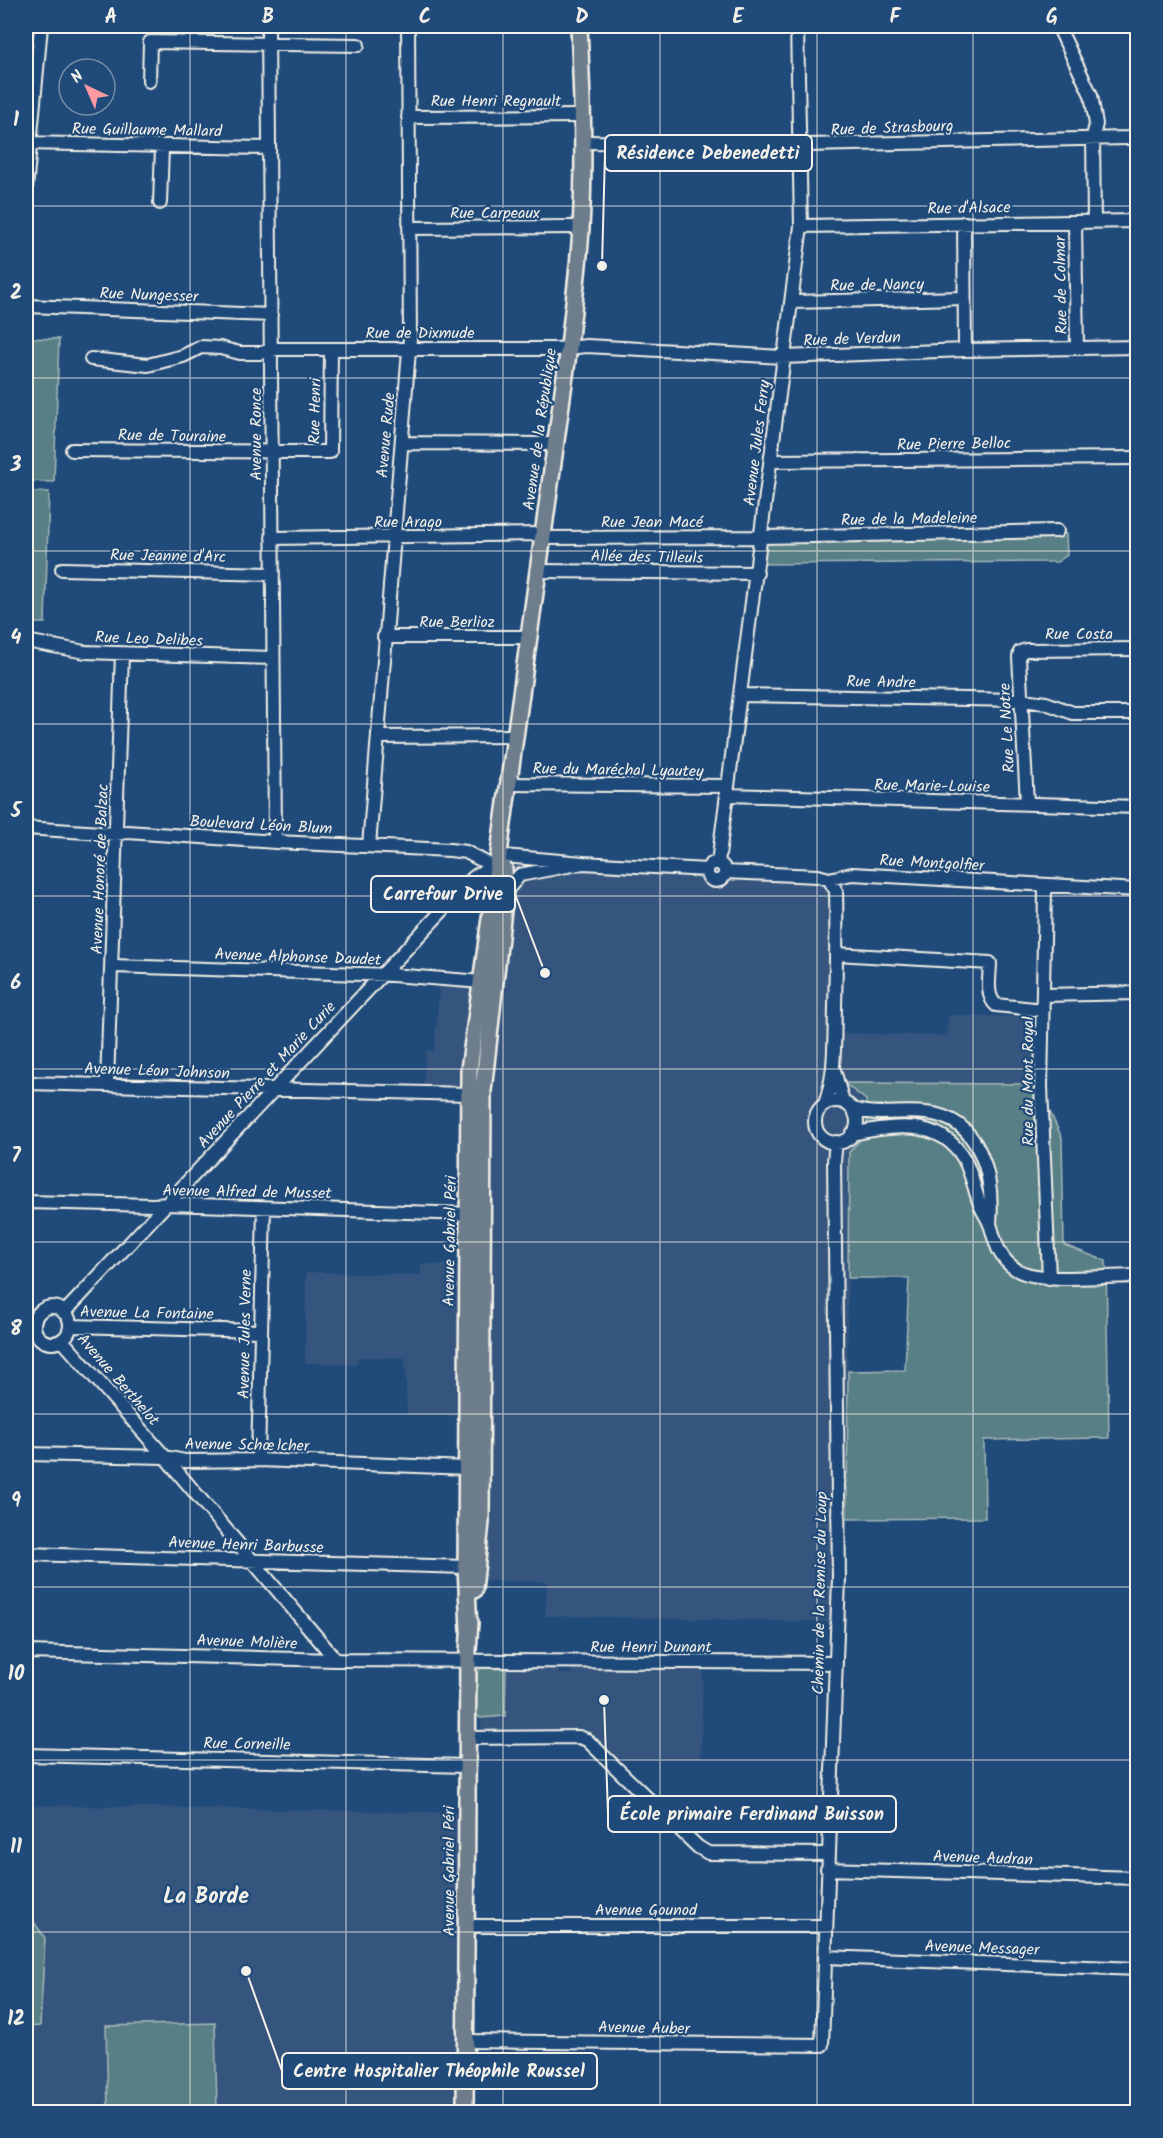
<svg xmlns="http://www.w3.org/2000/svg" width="1163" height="2138" viewBox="0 0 1163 2138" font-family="Kalam,sans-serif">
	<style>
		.built { fill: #34557e }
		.green { fill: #587f85; stroke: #a6b8b6; stroke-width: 1.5 }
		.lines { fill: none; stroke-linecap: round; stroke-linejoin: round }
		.minor-casing { stroke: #f4f1e8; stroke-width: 16 }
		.major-casing { stroke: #f4f1e8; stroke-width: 20 }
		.minor { stroke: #1f4a7a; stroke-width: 12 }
		.major { stroke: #6d7d8c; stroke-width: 15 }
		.grid { fill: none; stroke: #f4f1e8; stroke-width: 1.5; stroke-opacity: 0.55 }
		.labels { text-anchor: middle; stroke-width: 4.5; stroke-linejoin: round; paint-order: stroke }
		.street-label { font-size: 16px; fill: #f4f1e8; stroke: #1f4a7a }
		.district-label { font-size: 22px; font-weight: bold; fill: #f4f1e8; stroke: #1f4a7a }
		.leader { fill: none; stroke: #f4f1e8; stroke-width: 2 }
		.callout-dot { fill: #f4f1e8; stroke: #1f4a7a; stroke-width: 2 }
		.callout { fill: #1f4a7a; stroke: #f4f1e8; stroke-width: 2 }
		.callout-label { font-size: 18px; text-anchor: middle; font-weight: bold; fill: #f4f1e8 }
		.neatline { fill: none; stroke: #f4f1e8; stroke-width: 2 }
		.grid-label { font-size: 20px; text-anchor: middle; font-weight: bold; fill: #f4f1e8 }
	</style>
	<rect width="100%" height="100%" fill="#1f4a7a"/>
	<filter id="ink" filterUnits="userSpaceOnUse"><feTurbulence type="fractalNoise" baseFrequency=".0167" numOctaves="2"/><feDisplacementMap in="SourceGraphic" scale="12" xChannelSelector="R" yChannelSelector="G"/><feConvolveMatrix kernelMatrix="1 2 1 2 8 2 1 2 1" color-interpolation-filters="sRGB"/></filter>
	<g filter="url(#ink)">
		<!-- built -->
		<path class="built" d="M493,859L846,871L840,1033L947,1036L948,1015L1036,1017L1037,1084L845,1083L866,1100L868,1138L849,1152L846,1575L839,1578L841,1622L545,1616L547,1582L482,1581L472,1417L407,1415L405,1358L358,1357L357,1365L305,1363L306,1272L420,1275L421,1264L465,1265L461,1086H423L426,1050L434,1051L440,979H477Z
			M558,1668L559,1674H572L571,1669H703L701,1758H612L586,1731L482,1733L480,1718L505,1716L506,1669Z
			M26,1805L467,1813L463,2112H26Z"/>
		<!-- green -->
		<path class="green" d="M26,338L59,339L54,482L26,481Z
			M26,492H49L45,623H26Z
			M1057,531L1066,534L1067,555L1057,562L758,564L762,537Z
			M844,1083L1037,1084L1062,1138L1064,1245L1106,1261L1109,1438L984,1440L985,1518L847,1519L848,1371L905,1370L909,1278H848L849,1152L861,1139L868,1137L866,1100Z
			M482,1668L506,1669L505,1716L480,1718L476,1714L477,1672Z
			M26,1888L27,1912L45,1938L40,2026L26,2027Z
			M215,2023L217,2112H108L106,2026Z"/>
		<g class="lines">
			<!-- minor casing -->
			<g class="minor-casing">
				<path id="minor" d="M268,26L275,833L276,842
					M1058,26L1091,95L1096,124L1093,137L1094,222
					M149,81L150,42L358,45
					M408,117L583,116
					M584,142L807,145L1128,138L1138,135
					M26,143L268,148
					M26,189L41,26
					M160,203L162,147
					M964,223L965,350
					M1075,223L1077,347
					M801,226L1138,221
					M409,228L581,227
					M792,302L963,298
					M26,306L271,315
					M91,359L148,365L183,356L201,347L220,348L240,353H260L277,349H557L587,346L783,357L965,350L1138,347
					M402,443L556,444
					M72,450L330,452L331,349
					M771,461L1138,458
					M272,538L543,534
					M542,538L762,537L1057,531
					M62,569L273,574
					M538,571L757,573
					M384,637H529
					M26,641L85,652L273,658
					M740,695L1022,700L1046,703L1073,713H1138
					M378,737L515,736
					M509,784L727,786
					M726,795L1138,807
					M1027,803L1019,657L1020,652L1026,650L1138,649
					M26,828L116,834L127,832L276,842L450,850L466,852L492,866
					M369,846L410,338L408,26
					M707 872a9 9 0 1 1 18 0a9 9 0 1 1-18 0Z
					M583,863L707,870
					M718,863L801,226L797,26
					M725,872L818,876L829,879L852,874L1138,890
					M1048,886L1045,892L1041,1086L1049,1278
					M836,954L990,963C990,976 985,995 996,1005L1043,1010
					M112,966L392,975L482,982
					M1044,995L1138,993
					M834,1070L843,1102
					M26,1083L468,1094
					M107,1084L122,654
					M815 1122a21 21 0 1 1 42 0a21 21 0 1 1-42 0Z
					M825,1104C836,1073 834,1040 835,1007C836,969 837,930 836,891L829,879
					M853,1109C878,1117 900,1110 926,1113C981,1118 994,1177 990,1223
					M852,1134C891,1125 941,1118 964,1159C971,1172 974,1187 979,1202C982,1211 988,1218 991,1227C996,1245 1000,1261 1019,1271C1043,1283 1109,1276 1138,1276
					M26,1202L153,1205L168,1204L468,1214
					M34 1325a18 18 0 1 1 36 0a18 18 0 1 1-36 0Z
					M64,1313L473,878C483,870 495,866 504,856L583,863L520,875L505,892
					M70,1326L260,1331
					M62,1340L165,1457L336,1660
					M26,1454L165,1457L185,1461L258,1460L468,1468
					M258,1460L264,1208
					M26,1554L466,1567
					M26,1652L336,1660L835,1663
					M468,1738L579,1737L587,1740L698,1847L708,1853L828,1854
					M26,1755L467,1766
					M827,1869L1138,1878
					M466,1926H826
					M825,1957L1138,1969
					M465,2041L822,2045L839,1578L834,1161L836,1142"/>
			</g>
			<!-- major casing -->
			<g class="major-casing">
				<path id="major" d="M474,1590L481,1522L483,1091L505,892L504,868
					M469,1630L466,1567L469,1070L569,347C573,307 579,267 581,228C585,160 582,93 579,26
					M465,2112L468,1651L470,1622"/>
			</g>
			<!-- minor -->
			<use href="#minor" class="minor"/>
			<!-- major -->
			<use href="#major" class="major"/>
		</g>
	</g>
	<!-- grid -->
	<path class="grid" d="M190,26V2112M346,26V2112M503,26V2112M660,26V2112M817,26V2112M973,26V2112M26,206H1138M26,378H1138M26,551H1138M26,724H1138M26,896H1138M26,1069H1138M26,1242H1138M26,1414H1138M26,1587H1138M26,1760H1138M26,1932H1138"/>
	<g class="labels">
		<!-- street labels -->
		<g class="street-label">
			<text x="496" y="106">Rue Henri Regnault</text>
			<text transform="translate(892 127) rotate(-2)" y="6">Rue de Strasbourg</text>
			<text transform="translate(147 129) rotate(1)" y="6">Rue Guillaume Mallard</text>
			<text transform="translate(969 207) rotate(-1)" y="6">Rue d'Alsace</text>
			<text x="495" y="218">Rue Carpeaux</text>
			<text transform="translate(877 284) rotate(-1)" y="6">Rue de Nancy</text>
			<text transform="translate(1060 285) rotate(-91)" y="6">Rue de Colmar</text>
			<text transform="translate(149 294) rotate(2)" y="6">Rue Nungesser</text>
			<text x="420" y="338">Rue de Dixmude</text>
			<text transform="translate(852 338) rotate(-2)" y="6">Rue de Verdun</text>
			<text transform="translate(314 411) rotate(-89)" y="6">Rue Henri</text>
			<text transform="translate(539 429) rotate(-82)" y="6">Avenue de la République</text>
			<text transform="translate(255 434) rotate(-90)" y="6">Avenue Ronce</text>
			<text transform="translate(172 435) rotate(1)" y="6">Rue de Touraine</text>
			<text transform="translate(385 435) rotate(-85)" y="6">Avenue Rude</text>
			<text transform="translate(756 443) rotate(-83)" y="6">Avenue Jules Ferry</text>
			<text transform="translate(954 443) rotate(-1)" y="6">Rue Pierre Belloc</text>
			<text transform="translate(909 518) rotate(-1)" y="6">Rue de la Madeleine</text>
			<text x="408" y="527">Rue Arago</text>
			<text x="652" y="527">Rue Jean Macé</text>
			<text transform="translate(168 555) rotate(1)" y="6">Rue Jeanne d'Arc</text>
			<text transform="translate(647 556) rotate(1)" y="6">Allée des Tilleuls</text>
			<text x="457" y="627">Rue Berlioz</text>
			<text x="1079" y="639">Rue Costa</text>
			<text transform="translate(149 638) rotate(2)" y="6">Rue Leo Delibes</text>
			<text transform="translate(881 681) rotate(1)" y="6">Rue Andre</text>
			<text transform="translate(1006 728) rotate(-93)" y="6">Rue Le Notre</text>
			<text transform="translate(618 769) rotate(1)" y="6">Rue du Maréchal Lyautey</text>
			<text transform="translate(932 785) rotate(1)" y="6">Rue Marie-Louise</text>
			<text transform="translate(261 824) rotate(3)" y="6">Boulevard Léon Blum</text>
			<text transform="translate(932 862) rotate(3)" y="6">Rue Montgolfier</text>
			<text transform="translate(99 869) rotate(-88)" y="6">Avenue Honoré de Balzac</text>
			<text transform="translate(298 956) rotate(2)" y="6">Avenue Alphonse Daudet</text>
			<text transform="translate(157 1070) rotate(2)" y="6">Avenue Léon Johnson</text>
			<text transform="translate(266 1074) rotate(-47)" y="6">Avenue Pierre et Marie Curie</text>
			<text transform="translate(1027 1081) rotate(-90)" y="6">Rue du Mont Royal</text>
			<text transform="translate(247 1191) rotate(1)" y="6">Avenue Alfred de Musset</text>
			<text transform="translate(449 1241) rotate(-89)" y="6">Avenue Gabriel Péri</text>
			<text transform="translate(147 1312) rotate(1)" y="6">Avenue La Fontaine</text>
			<text transform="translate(244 1334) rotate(-89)" y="6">Avenue Jules Verne</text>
			<text transform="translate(119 1379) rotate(49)" y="6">Avenue Berthelot</text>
			<text transform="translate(247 1444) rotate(1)" y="6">Avenue Schœlcher</text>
			<text transform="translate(246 1544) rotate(2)" y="6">Avenue Henri Barbusse</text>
			<text transform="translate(819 1593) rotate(-89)" y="6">Chemin de la Remise du Loup</text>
			<text transform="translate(247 1641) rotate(2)" y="6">Avenue Molière</text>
			<text x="651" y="1652">Rue Henri Dunant</text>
			<text transform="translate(247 1743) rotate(1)" y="6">Rue Corneille</text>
			<text transform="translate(983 1857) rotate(2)" y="6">Avenue Audran</text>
			<text transform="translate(448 1871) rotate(-90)" y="6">Avenue Gabriel Péri</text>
			<text x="646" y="1915">Avenue Gounod</text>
			<text transform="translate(982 1947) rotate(2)" y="6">Avenue Messager</text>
			<text transform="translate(644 2027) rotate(1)" y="6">Avenue Auber</text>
		</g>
		<!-- district labels -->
		<g class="district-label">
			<text x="206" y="1903">La Borde</text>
		</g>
	</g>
	<!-- callouts -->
	<path class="leader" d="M602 266L605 153M545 973L515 894M604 1700L608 1814M246 1971L282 2071"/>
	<g class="callout-dot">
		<circle cx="602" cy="266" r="6"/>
		<circle cx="545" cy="973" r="6"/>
		<circle cx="604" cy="1700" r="6"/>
		<circle cx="246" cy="1971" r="6"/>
	</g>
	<g class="callout">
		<rect x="605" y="135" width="207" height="36" rx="6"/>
		<rect x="371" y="876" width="144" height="36" rx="6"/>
		<rect x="608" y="1796" width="288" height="36" rx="6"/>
		<rect x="282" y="2053" width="315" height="36" rx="6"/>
	</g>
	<g class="callout-label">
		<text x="708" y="159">Résidence Debenedetti</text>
		<text x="443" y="900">Carrefour Drive</text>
		<text x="752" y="1820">École primaire Ferdinand Buisson</text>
		<text x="439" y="2077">Centre Hospitalier Théophile Roussel</text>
	</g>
	<!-- margin -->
	<rect width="1163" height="2138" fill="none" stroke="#1f4a7a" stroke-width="66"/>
	<!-- north arrow -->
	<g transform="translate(87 87) rotate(316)"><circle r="28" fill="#1f4a7a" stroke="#748da6" stroke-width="1.5"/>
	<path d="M0-4.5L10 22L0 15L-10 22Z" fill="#ff9aa2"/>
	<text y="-9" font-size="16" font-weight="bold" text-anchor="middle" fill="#f4f1e8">N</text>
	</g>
	<rect x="33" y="33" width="1097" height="2072" class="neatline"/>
	<g class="grid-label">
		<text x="111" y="23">A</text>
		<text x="268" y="23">B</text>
		<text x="425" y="23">C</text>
		<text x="582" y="23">D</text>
		<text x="738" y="23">E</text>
		<text x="895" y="23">F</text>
		<text x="1052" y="23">G</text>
		<text x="16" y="126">1</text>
		<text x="16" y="299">2</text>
		<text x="16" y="471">3</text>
		<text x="16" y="644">4</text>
		<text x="16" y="817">5</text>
		<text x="16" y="989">6</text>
		<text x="16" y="1162">7</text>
		<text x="16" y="1335">8</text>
		<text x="16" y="1507">9</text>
		<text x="16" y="1680">10</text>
		<text x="16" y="1853">11</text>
		<text x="16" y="2025">12</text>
	</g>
</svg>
